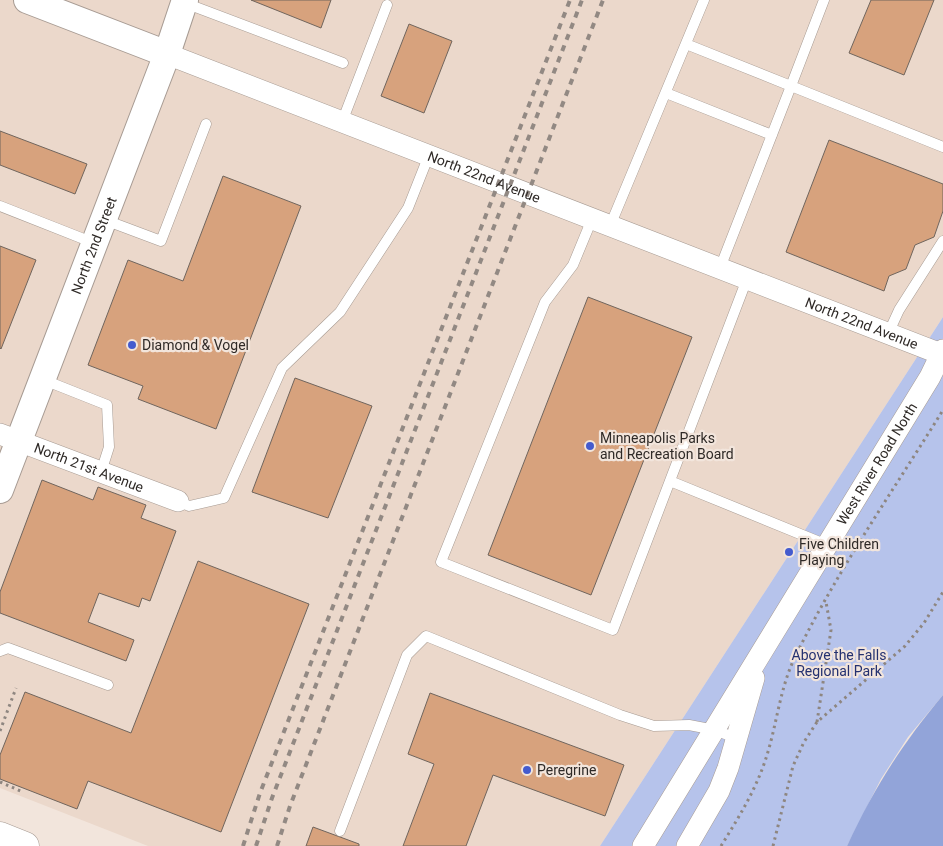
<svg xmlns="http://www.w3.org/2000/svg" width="943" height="846" viewBox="0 0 943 846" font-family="Roboto,sans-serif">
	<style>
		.built { fill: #ebd8cb }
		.green { fill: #b6c3eb }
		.water { fill: #92a4d9 }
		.building { fill: #d7a27d; stroke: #70655d }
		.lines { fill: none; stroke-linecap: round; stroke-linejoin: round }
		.service-casing { stroke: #a79b93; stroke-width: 11 }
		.minor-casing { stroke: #a79b93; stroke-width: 22 }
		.tertiary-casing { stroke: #a79b93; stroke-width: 28 }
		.secondary-casing { stroke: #a79b93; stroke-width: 29 }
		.path { stroke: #8e8680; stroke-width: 3; stroke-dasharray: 2.5 4; stroke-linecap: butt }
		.service { stroke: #fff; stroke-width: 10 }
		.minor { stroke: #fff; stroke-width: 21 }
		.tertiary { stroke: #fff; stroke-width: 26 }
		.secondary { stroke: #fff; stroke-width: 28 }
		.rail { stroke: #928983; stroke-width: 4; stroke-dasharray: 6 6; stroke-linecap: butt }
		.poi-dot { fill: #445bce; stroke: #f2e5dc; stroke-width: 2 }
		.labels { text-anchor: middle; stroke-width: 4.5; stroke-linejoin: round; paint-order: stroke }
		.street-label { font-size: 14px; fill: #2f2a27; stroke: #f2e5dc }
		.poi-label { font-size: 14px; fill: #2f2a27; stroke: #f2e5dc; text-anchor: start }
		.park-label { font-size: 14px; fill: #243170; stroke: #f2e5dc }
	</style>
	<rect width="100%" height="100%" fill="#f2e5dc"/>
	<!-- built -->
	<path class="built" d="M0,0H943V317L600,846H148L0,788Z"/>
	<!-- green -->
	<path class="green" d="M943,317V695L908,737L881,779L847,846H600Z"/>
	<!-- water -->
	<path class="water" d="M943,695V846H847C874,788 902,744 943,695Z"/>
	<!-- building -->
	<path class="building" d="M251,0H331L321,28Z
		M871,0H934L904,75L849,53Z
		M409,24L452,41L424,113L381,96Z
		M0,131L87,164L75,194L0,165Z
		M829,140L943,184V211L934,237L915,245L906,269L889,276L884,291L786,252Z
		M223,176L301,206L216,429L138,399L143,386L88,365L128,260L183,281Z
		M0,246L36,260L1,349L0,348Z
		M588,297L692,337L591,595L488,555Z
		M295,378L372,406L328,518L252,492Z
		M42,480L93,500L98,487L146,505L141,518L176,531L150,601L142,598L139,607L99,593L88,622L134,640L126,661L0,613V592Z
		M198,561L309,604L221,832L88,781L77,809L0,779V755L25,692L131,733Z
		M430,693L624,765L605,816L493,775L466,846H403L434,764L408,754Z
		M313,827L359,844V846H306Z"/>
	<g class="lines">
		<!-- service casing -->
		<g class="service-casing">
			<path id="service" d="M824,0L791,86L943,147
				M185,3L343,63
				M686,44L791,86L720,268
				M666,93L772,135
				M342,122L387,5
				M0,206L94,243
				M592,219L573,265L545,302L441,562L613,630L747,279
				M105,220L161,241L206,124
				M610,226L704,0
				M888,334L899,310L943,241
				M44,380L107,405L109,447L101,472
				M670,481L827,545
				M178,501L189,506L224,498L282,368L340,312L408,208L429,155
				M0,651L8,648L108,685
				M340,831L407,655L426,636L620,715L654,726L689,725L715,730L738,739"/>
		</g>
		<!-- minor casing -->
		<g class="minor-casing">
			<g id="minor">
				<path id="s1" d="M167,54L941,354"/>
				<path id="s2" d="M0,434L178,501"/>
				<path id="s3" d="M643,846L930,377L943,350"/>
				<path d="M687,846L719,791L728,768L754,678"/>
			</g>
		</g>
		<!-- tertiary casing -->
		<g class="tertiary-casing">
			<g id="tertiary">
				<path d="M27,0L167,54"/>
				<path id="s4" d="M0,490L167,54L185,0"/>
			</g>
		</g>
		<!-- secondary casing -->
		<g class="secondary-casing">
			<path id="secondary" d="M0,836L25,846"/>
		</g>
		<!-- path -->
		<path class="path" d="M817,722L831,630L826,602
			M0,731L16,688
			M0,782L23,792
			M721,846C739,817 757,788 767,755C777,723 780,688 795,657C837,571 893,491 943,410
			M773,846L793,766L804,742L817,722L905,646L924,623L943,592"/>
		<!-- service -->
		<use href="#service" class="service"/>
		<!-- minor -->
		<use href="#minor" class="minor"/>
		<!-- tertiary -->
		<use href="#tertiary" class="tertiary"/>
		<!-- secondary -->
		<use href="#secondary" class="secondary"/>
		<!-- rail -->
		<path class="rail" d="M243,846L260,793L570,0
			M256,846L272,798L582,0
			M277,846L290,806L603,0"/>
	</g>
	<!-- markers -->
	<g class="poi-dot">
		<circle cx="132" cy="345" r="5"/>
		<circle cx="590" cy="446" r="5"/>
		<circle cx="789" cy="552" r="5"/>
		<circle cx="527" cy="770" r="5"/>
	</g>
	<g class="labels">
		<!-- street labels -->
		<g class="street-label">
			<text dy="5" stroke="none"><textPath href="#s1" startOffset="340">North 22nd Avenue</textPath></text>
			<text dy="5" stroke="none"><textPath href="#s4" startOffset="262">North 2nd Street</textPath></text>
			<text dy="5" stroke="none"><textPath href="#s1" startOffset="745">North 22nd Avenue</textPath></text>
			<text dy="5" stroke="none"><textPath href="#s3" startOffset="448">West River Road North</textPath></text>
			<text dy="5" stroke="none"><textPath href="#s2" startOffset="95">North 21st Avenue</textPath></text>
		</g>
		<!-- poi labels -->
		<g class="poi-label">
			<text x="142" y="350">Diamond &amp; Vogel</text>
			<text x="600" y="443">Minneapolis Parks<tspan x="600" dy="16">and Recreation Board</tspan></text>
			<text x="799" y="549">Five Children<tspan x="799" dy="16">Playing</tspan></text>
			<text x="537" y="775">Peregrine</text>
		</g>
		<!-- park labels -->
		<g class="park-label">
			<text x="839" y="660">Above the Falls<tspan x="839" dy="16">Regional Park</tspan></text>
		</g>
	</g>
</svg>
